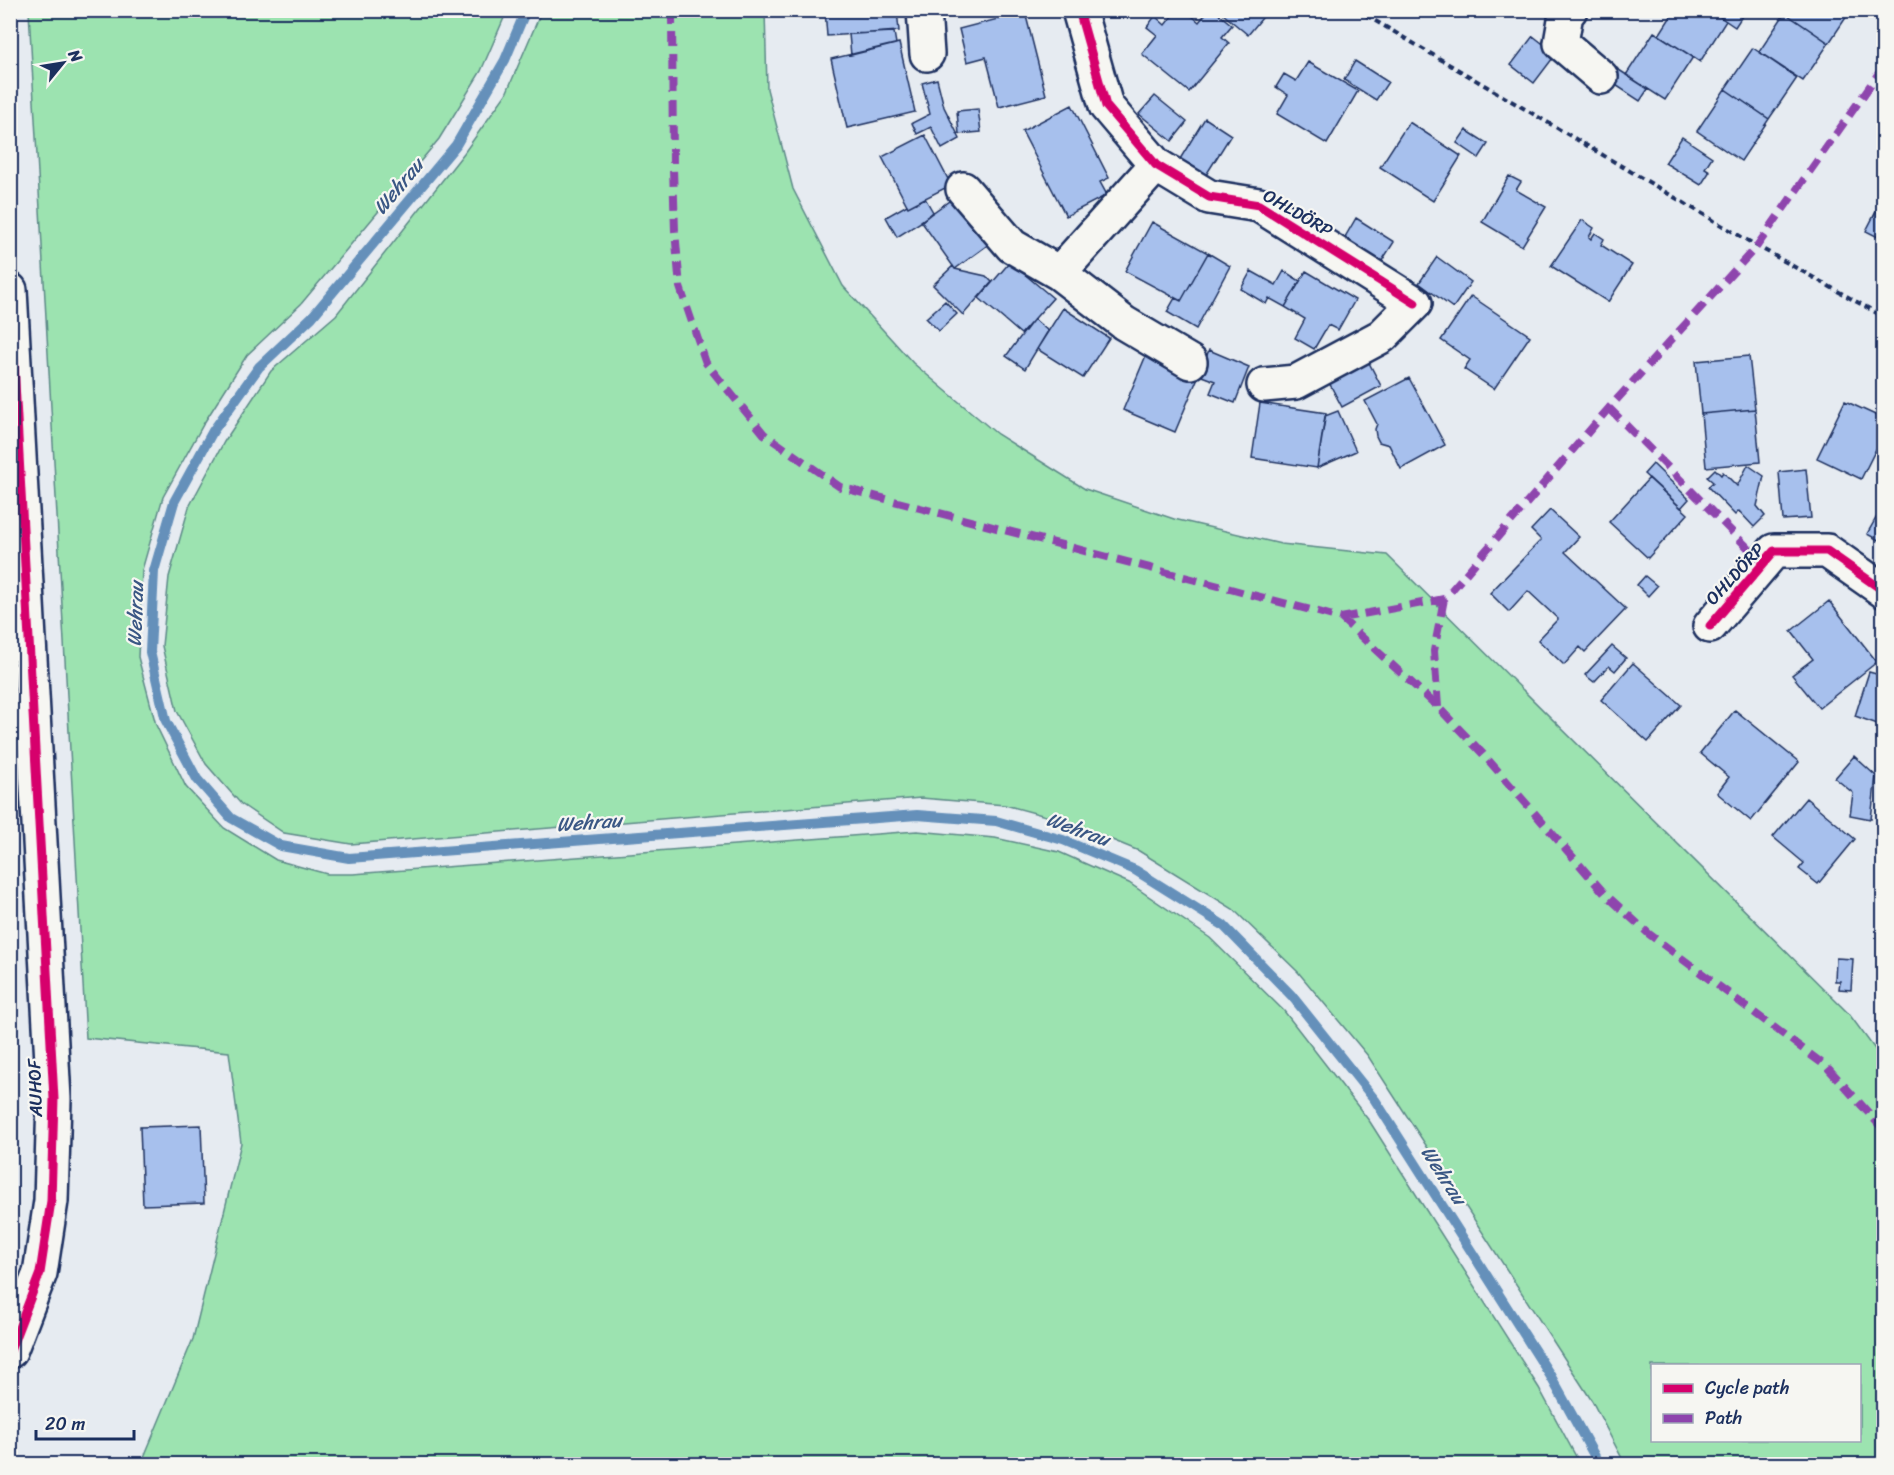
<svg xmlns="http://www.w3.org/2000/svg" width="1894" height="1475" viewBox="0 0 1894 1475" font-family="Sriracha,sans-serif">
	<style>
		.green { fill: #9ce3b0; stroke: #5c8987; stroke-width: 1.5; fill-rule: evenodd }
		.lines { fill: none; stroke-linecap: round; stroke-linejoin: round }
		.stream { stroke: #6590ba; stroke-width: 10 }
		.building { fill: #a7c0ed; stroke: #1b2f5e; stroke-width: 1.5 }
		.minor-casing { stroke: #1b2f5e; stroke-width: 38 }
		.path { stroke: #1b2f5e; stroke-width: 4; stroke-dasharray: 6 4.5; stroke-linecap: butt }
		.minor { stroke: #f6f6f2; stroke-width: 33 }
		.quiet { stroke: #8e44ad; stroke-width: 8; stroke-dasharray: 15 8; stroke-linecap: butt }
		.cycleway-casing { stroke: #f6f6f2; stroke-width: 13 }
		.cycleway { stroke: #d6006c; stroke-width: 9 }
		.labels { text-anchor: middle; stroke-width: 4.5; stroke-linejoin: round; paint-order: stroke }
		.street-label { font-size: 18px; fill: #1b2f5e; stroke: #f6f6f2 }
		.water-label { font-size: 20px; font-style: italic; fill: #3a5784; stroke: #f6f6f2 }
	</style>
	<rect width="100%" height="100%" fill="#e6ebf1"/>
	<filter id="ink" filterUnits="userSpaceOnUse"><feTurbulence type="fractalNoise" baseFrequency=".0167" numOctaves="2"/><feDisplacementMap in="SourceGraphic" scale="12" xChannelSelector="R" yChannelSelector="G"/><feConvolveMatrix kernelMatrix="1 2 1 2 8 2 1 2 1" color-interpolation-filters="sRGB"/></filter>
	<g filter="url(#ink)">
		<!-- green -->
		<path class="green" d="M542,10L765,11L767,89L793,189L843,286L913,363L997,434L1085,489L1174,519L1281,544L1387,555L1849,1014L1883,1060V1464H1625L1592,1401L1368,1056L1298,972L1233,909L1139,851L1068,822L1005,805L921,798L351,844L284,833L241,804L206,764L177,711L162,646L169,577L189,507L224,442L271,371L336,315L464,153L506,94ZM1652,1366H1860V1440H1652Z
			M29,11H507L481,71L439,139L301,304L247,355L204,423L163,497L142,570L138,657L156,725L186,787L224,828L276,860L327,874H353L917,831L995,838L1059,852L1129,883L1210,938L1284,1011L1370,1122L1539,1388L1580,1464H159L144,1457L193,1339L241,1143L229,1052L86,1038Z"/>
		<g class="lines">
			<!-- stream -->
			<path class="stream" d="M526,10L505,60L456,145L312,317L259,367L213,431L174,502L154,571L150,652L166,721L197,779L231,818L281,846L349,858L917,815L996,821L1063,840L1135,870L1223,925L1292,996L1375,1100L1550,1375L1599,1464"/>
		</g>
		<!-- building -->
		<path class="building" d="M825,10H897L899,31L827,36Z
			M1177,10H1185L1199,22L1209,10H1214L1232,25L1222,37L1229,43L1189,92L1142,54L1157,35L1147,27L1155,16L1165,25Z
			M1226,10H1266L1267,12L1248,35L1223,14Z
			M1675,10H1710L1726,21L1700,62L1659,35Z
			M1710,10H1746L1735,27Z
			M1787,10H1851L1829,43L1785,13Z
			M1025,12L1046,95L999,107L986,57L967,62L959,29Z
			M1785,13L1829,43L1803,81L1759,52Z
			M894,32L896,44L851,55L849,34Z
			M1654,32L1693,57L1665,100L1626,75Z
			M1533,36L1556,54L1534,83L1511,65Z
			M899,43L915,112L847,128L831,59Z
			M1753,48L1797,78L1769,119L1725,89Z
			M1355,61L1388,82L1376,100L1344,80Z
			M1308,62L1358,91L1327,144L1277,114L1288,95L1276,87L1284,74L1296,81Z
			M1616,68L1648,89L1640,101L1608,80Z
			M937,79L944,107L960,139L942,149L931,127L917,134L912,123L930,114L922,83Z
			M1725,89L1769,119L1741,161L1697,131Z
			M1155,96L1187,122L1172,141L1139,114Z
			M1072,105L1109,178L1100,182L1107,195L1066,216L1022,131Z
			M978,109L981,132L959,134L957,111Z
			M1205,118L1231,135L1206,175L1180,159Z
			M1409,122L1461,156L1433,201L1380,167Z
			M1466,130L1488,144L1479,158L1457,143Z
			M925,135L951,185L908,207L882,157Z
			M1682,137L1712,157L1705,168L1710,171L1701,185L1665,163Z
			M1509,176L1521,182L1516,190L1546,207L1522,246L1482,222Z
			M959,194L993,241L955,269L921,221Z
			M925,198L933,212L921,222L897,237L886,217L907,205L908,207Z
			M1883,198L1884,199V240L1866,231Z
			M1356,218L1394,242L1378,267L1341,244Z
			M1582,220L1594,228L1589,237L1591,239L1595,233L1604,239L1601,245L1632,265L1608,302L1551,266Z
			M1152,222L1208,253L1181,301L1125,271Z
			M1208,253L1230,266L1196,329L1167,312L1175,298L1181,301Z
			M1437,257L1471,282L1453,308L1419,283Z
			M1010,262L1053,298L1021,334L979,298Z
			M953,266L955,269L986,276L992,282L963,315L933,285Z
			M1251,271L1276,285L1284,271L1300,281L1285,307L1269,298L1266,304L1241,289Z
			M1306,271L1355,300L1338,330L1328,325L1314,349L1295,338L1305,319L1285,307Z
			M1471,296L1530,336L1494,389L1464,369L1470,360L1441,340Z
			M945,301L957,314L939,331L926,318Z
			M1063,308L1109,338L1083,378L1037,349Z
			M1034,319L1048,331L1025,369L1006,356Z
			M1209,350L1249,367L1235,403L1210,393L1215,381L1199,375Z
			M1147,353L1199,375L1175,432L1123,410Z
			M1365,355L1381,386L1342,407L1325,375Z
			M1749,356L1755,409L1701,414L1696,361Z
			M1409,378L1445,445L1401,469L1389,445L1379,442L1376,436L1375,429L1377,424L1365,401Z
			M1845,401L1884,419V433L1861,479L1817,458Z
			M1260,403L1326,413L1317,468L1252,458Z
			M1755,409L1760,462L1706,467L1701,414Z
			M1338,411L1356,451L1317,468L1325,416Z
			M1653,464L1689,499L1681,508L1644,474Z
			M1748,465L1764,476L1757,506L1765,516L1754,527L1739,511L1735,515L1708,487L1713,482L1707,477L1715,469L1721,475L1723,472L1737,486Z
			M1806,469L1811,518L1783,520L1779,472Z
			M1649,478L1688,514L1648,558L1609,522Z
			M1550,510L1579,537L1565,552L1626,609L1585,652L1580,647L1564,665L1538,640L1558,619L1528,591L1509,612L1490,593L1541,540L1531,530Z
			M1879,513L1884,516V543L1867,534Z
			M1645,576L1657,586L1648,596L1637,585Z
			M1829,601L1877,662L1819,708L1792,675L1813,659L1791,631Z
			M1612,646L1626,658L1615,671L1609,666L1594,682L1585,675Z
			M1633,663L1681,705L1648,742L1601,700Z
			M1869,672L1884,676L1883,726L1855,716Z
			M1735,710L1799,762L1751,821L1717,793L1729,777L1700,753Z
			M1854,756L1876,776L1871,819L1850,815L1853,793L1835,778Z
			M1806,798L1855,839L1818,884L1799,869L1804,863L1773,837Z
			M1836,958L1853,959L1851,990L1839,989L1840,981H1835Z
			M201,1125L204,1203L143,1205L140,1127Z"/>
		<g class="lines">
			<!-- minor casing -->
			<g class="minor-casing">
				<path id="minor" d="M924,10L927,54
					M1079,10L1106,106L1156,165L1209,197L1259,205L1415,303L1382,336L1296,382L1264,385
					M1570,10L1566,14L1561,43L1601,77
					M963,189L1012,246L1059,273L1124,323L1190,362
					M1059,273L1156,165
					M10,290L54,1099L51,1201L40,1273L10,1351
					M1710,626L1774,551H1827L1884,591"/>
			</g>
			<!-- path -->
			<path class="path" d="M1357,10L1757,246L1884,317"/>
			<!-- minor -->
			<use href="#minor" class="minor"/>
			<!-- quiet -->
			<path class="quiet" d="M672,10L673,168L675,231L680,287L706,363L764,434L840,487L1341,618L1438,707L1483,754L1605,894L1649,934L1827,1067L1884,1130
				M1609,408L1763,563
				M1341,618L1444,599L1609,408L1757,246L1884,66
				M1438,707L1434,651L1444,599"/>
			<!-- cycleway casing -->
			<g class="cycleway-casing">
				<path id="cycleway" d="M1079,10L1106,106L1156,165L1209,197L1259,205L1415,303
					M10,290L54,1099L51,1201L40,1273L10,1351
					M1710,626L1774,551H1827L1884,591"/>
			</g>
			<!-- cycleway -->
			<use href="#cycleway" class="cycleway"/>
		</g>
	</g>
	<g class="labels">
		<!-- street labels -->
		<g class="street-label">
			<text transform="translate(1298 213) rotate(30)" y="6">OHLDÖRP</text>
			<text transform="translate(1735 574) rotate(-47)" y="6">OHLDÖRP</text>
			<text transform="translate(35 1088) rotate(-92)" y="6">AUHOF</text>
		</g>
		<!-- water labels -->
		<g class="water-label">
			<text transform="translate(398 186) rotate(-50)" y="7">Wehrau</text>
			<text transform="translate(135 614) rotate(-88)" y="7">Wehrau</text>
			<text transform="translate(589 822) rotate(-4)" y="7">Wehrau</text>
			<text transform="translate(1078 829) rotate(20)" y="7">Wehrau</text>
			<text transform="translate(1444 1175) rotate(57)" y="7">Wehrau</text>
		</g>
	</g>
	<!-- margin -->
	<rect width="1894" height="1475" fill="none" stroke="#f6f6f2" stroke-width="36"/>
	<rect x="18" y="18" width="1858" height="1439" fill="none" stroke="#1b2f5e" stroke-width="2" filter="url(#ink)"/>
	<!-- legend -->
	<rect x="1651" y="1364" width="210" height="78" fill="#f6f6f2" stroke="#9ea6b7" stroke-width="1.5"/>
	<rect x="1663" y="1384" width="30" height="9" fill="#d6006c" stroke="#9ea6b7" stroke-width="1.5"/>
	<text x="1705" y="1394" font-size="18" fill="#1b2f5e">Cycle path</text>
	<rect x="1663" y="1414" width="30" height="9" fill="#8e44ad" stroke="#9ea6b7" stroke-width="1.5"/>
	<text x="1705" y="1424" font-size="18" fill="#1b2f5e">Path</text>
	<!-- north arrow -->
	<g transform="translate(63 63) rotate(60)" stroke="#f6f6f2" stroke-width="4.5" paint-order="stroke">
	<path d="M0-4.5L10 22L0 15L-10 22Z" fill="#1b2f5e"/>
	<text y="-9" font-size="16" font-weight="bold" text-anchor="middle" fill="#1b2f5e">N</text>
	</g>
	<!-- scale -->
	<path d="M36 1430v9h98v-9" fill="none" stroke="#1b2f5e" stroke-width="3"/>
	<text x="45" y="1430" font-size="18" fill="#1b2f5e" stroke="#f6f6f2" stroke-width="4.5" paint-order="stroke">20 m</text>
</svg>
